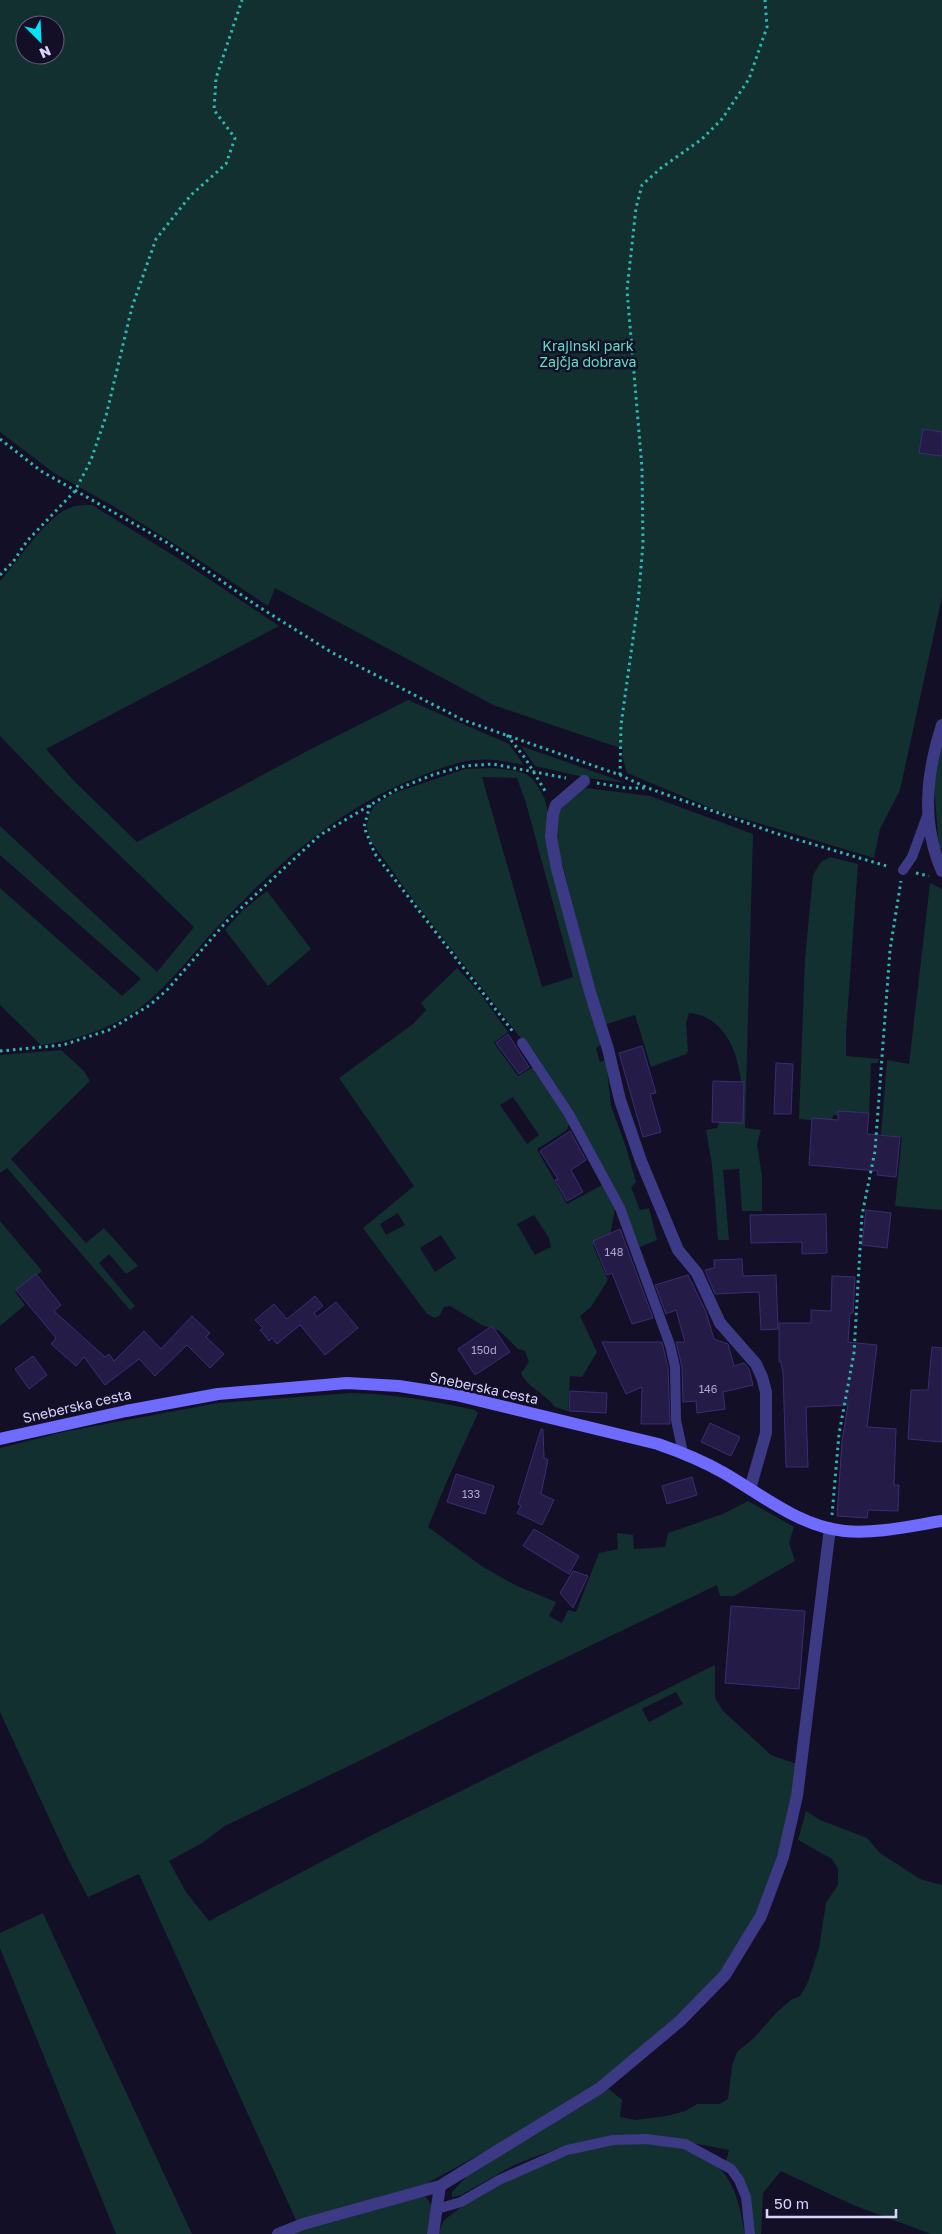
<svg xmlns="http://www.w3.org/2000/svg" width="942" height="2234" viewBox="0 0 942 2234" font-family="'Golos Text',sans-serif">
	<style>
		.green { fill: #12302f; fill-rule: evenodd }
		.building { fill: #241b47; stroke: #3b2d73 }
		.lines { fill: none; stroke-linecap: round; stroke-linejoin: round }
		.path { stroke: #2fb8b0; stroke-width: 3; stroke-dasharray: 2.5 4; stroke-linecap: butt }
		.lane { stroke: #3d3a85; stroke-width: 10 }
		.street { stroke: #3d3a85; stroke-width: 12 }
		.secondary { stroke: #6f6bff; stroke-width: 12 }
		.labels { text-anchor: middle; stroke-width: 5; stroke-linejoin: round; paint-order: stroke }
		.number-label { font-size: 11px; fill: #aca6d1 }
		.park-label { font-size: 14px; fill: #5fe0c0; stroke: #130f26 }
		.street-label { font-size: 14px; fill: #d9d4ff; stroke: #130f26 }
	</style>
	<rect width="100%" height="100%" fill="#130f26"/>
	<!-- green -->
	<path class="green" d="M0,0H942V597L900,790L880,829L874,858L718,811L627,773L622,756L623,749L493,705L275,588L268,606L170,541L113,506L54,473L0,432ZM25,25H55V55H25Z
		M92,505L176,557L279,626L46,749L74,781L137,842L311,749L408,700L509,744L524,765C508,762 492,758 476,760C459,761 444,767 429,773C349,801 283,858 225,919C201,943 181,971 156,994C127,1023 81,1040 41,1045L0,1005V888L122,996L141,979L0,855V826L157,972L194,927L56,794L0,736V581C18,562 48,513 72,507C78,505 86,505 92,505Z
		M521,746L626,783L588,778L535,766Z
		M942,747V848H939L934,785Z
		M493,768C524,772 531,769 545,800L601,1045L596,1048L600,1062L606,1060L611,1106L626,1147L636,1182L631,1187L640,1210L649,1208L657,1240L640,1247L622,1205L537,1059L411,897L370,840L367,826L369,814L376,804L394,793L465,769ZM482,777L517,778L526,803L573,977L542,987Z
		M586,788L650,796L753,834L745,1128L761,1130L757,1144L762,1176V1211H742L739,1169L723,1170L729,1240H718L712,1165L706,1130L717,1128C722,1112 735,1100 740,1084C742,1078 739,1071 738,1065C733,1040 717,1015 689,1013L686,1023L688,1051L686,1054L651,1067L635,1015L604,1025L555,836C558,810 560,800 586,788Z
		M830,857L858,864L846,1033V1056L879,1059L878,1063H871L869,1117L833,1115L832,1122L799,1119L805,959L813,875L821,862Z
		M930,883L942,889V1210L895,1206L902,1137L881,1135L887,1060L909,1064Z
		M267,891L311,949L268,986L225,930L243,910Z
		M457,968L479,992L508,1032L494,1043L518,1076L533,1067L570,1121L567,1130L537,1149L567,1204L602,1185L615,1209L610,1235L593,1245L608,1280L591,1307L580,1316L597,1352L582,1377L570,1376L568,1411L555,1407C546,1394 527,1387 521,1373L529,1362L525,1351L518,1349L500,1331L482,1325L450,1306L444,1307L440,1315L435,1318L427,1314L363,1228L414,1186L339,1078L413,1024L426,1010L421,1003ZM513,1097L539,1135L527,1144L500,1105ZM398,1213L405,1225L386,1235L380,1224ZM534,1215L549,1238L551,1247L535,1255L517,1224ZM441,1235L456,1258L435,1272L420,1248Z
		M61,1050L84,1071L90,1081L11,1159L86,1243L104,1228L138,1266L126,1274L109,1254L99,1263L135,1306L130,1310L7,1168L0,1173V1055Z
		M0,1221L42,1271L15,1292L25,1305L0,1326Z
		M351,1393C393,1394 434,1401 475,1410L478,1413L447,1481L428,1527L483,1567L515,1585L556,1602L549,1616L562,1623L568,1610L576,1612L599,1553L618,1549L617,1533L633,1535L634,1549L665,1547L668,1533L723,1514L748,1501L794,1527L789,1543L795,1561L734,1596H720L717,1585L546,1667L363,1759L225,1826L202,1843L169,1861L186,1892L209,1921L370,1836L715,1665V1698L723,1711L771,1755L802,1766L799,1791L744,1952L635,2060L504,2141L426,2184L296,2220L139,1874L88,1897L69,1861L0,1712V1448L68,1431L218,1403ZM676,1692L683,1704L649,1722L642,1709Z
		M806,1811L820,1820L867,1838L880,1853L920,1879L942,1885V2234H931L853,2205L781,2171L763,2193L761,2234H755L749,2199L726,2161L729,2150L651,2135H615L571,2144L529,2159L512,2166L461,2195L452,2197V2192L467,2176L609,2089L622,2100L620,2117L635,2120L667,2116L685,2111L697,2104H720L728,2099L732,2066L737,2052L754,2038L777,2012L791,2000L800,1996L808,1982L819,1948L826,1903L838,1885V1869L832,1859L798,1840Z
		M43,1913L51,1931L192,2234H116L0,1948V1933Z
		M647,2142C660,2144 677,2143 689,2148C730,2165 738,2193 745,2234H438L444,2220L476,2196L553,2160L602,2145Z
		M418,2196L426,2197L433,2207L428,2234H287Z"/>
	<!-- building -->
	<path class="building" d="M923,429L942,432V456L919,453Z
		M508,1034L529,1067L519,1074L496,1043Z
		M642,1046L656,1093L650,1094L661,1132L643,1137L619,1053Z
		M776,1063L793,1064L791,1114H774Z
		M713,1081L744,1082L743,1123L712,1122Z
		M838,1111L869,1113L867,1134L900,1137L896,1177L877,1175L878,1171L809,1165L812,1118L838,1120Z
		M570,1131L586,1160L571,1170L583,1192L567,1201L555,1180L558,1179L540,1151Z
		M866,1210L891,1213L887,1248L862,1245Z
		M826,1214L827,1253L802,1254V1242L751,1243L750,1215Z
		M620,1229L653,1318L632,1324L612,1273L607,1275L593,1241Z
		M742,1259L743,1276L776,1275L778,1329L761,1330L759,1292L715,1294L705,1270L714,1268V1260Z
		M36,1274L61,1305L54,1311L105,1357L109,1354L114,1361L144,1331L161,1349L192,1316L210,1333L206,1337L224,1354L210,1368L187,1345L155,1376L139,1359L105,1385L84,1357L76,1366L51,1344L56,1338L16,1290Z
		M688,1275L706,1312L714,1339L728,1344L734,1366L744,1363L749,1369L753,1385L723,1392L725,1409L697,1413L696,1401L683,1402L682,1367L676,1342H685L676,1310L666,1314L655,1285Z
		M832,1276L855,1277L853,1313H850L848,1342L877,1345L867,1427L896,1429L894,1485H899L898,1511L868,1510L867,1518L837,1516L842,1441L848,1405L806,1407L808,1467H786L783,1373L781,1362H779V1323H811V1310L831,1311Z
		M315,1296L323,1306L314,1313L317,1317L336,1302L358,1328L325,1355L300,1325L277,1344L272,1338L269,1341L260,1330L263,1328L255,1320L274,1304L287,1319Z
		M492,1326L510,1352L475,1375L458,1349Z
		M602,1342H662L668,1368L670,1424H641L642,1387L626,1394Z
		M932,1347L942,1348V1442L908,1439L911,1390H928Z
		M33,1356L47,1375L29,1389L15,1369Z
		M570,1391L607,1393L606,1413L569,1411Z
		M710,1423L740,1437L731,1456L701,1442Z
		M541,1429H543L544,1458L548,1460L541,1494L554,1500L542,1525L517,1513L521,1506L518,1504Z
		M456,1474L494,1486L485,1514L447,1502Z
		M692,1477L697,1495L667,1504L662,1486Z
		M534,1529L579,1556L569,1574L523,1546Z
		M573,1571L588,1576L573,1608L560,1593Z
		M731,1606L805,1611L799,1689L725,1683Z"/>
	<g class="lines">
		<!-- path -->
		<path class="path" d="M0,439L41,471L166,542L256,605L331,652L463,720L620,775L648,788L775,833L890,867
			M0,575L13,562L27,541L75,491L91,460L106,416L132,307L156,239L191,195L226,164L235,138L214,110L216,78L242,0
			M507,735L525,758L547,794
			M620,775L621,725L638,603L643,544L642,468L627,290L636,208L642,185L661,168L702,139L722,119L749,79L767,27L765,0
			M597,783L626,788H645
			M370,805L364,827L375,854L514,1033
			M916,873L929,876
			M0,1051L63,1045L109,1030L150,1005L168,989L226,922L320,835L397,789L435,774L465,766L493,764L566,778
			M832,1515L839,1434L854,1353L862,1215L875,1151L890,950L901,881"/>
		<!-- lane -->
		<path class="lane" d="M903,870L912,857L927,816
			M522,1043L569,1114L620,1208L670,1345L675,1367L676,1420L683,1453
			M437,2209L461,2202L499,2180L567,2150L613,2140L646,2139L685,2144L731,2169L739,2180L746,2197L750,2234"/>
		<!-- street -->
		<path class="street" d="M942,725C926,775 921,823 942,871
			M584,781L556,805L553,814L551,837L557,869L590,992L608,1049L620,1100L641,1161L678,1250L697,1273L720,1323L756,1364L762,1377L766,1392V1433L750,1489
			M278,2234L303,2224L440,2186L600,2088L680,2021L725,1975L761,1916L783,1857L797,1796L830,1528
			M433,2234L440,2186"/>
		<!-- secondary -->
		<path class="secondary" d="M0,1439L126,1411L218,1394L347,1383L399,1386L456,1395L658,1444C681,1452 703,1461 724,1473C762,1495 799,1526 844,1531C877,1534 910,1526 942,1521"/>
	</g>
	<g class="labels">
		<!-- number labels -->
		<g class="number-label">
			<text x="614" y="1256">148</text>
			<text x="484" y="1354">150d</text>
			<text x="708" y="1393">146</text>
			<text x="471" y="1498">133</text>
		</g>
		<!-- park labels -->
		<g class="park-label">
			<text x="588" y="351">Krajinski park<tspan x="588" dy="16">Zajčja dobrava</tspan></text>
		</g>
		<!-- street labels -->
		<g class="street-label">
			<text transform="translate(484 1388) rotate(12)" y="5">Sneberska cesta</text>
			<text transform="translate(77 1406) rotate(-13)" y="5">Sneberska cesta</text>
		</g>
	</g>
	<!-- north arrow -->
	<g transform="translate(40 40) rotate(156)"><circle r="24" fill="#130f26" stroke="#625e7d"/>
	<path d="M0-4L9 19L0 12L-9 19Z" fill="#00e5ff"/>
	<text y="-8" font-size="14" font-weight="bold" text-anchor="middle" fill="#d9d4ff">N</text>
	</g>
	<!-- scale -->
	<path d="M767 2209v8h129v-8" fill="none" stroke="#d9d4ff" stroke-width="2.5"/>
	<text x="774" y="2209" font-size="15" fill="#d9d4ff" stroke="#130f26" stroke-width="4" paint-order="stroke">50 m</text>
</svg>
